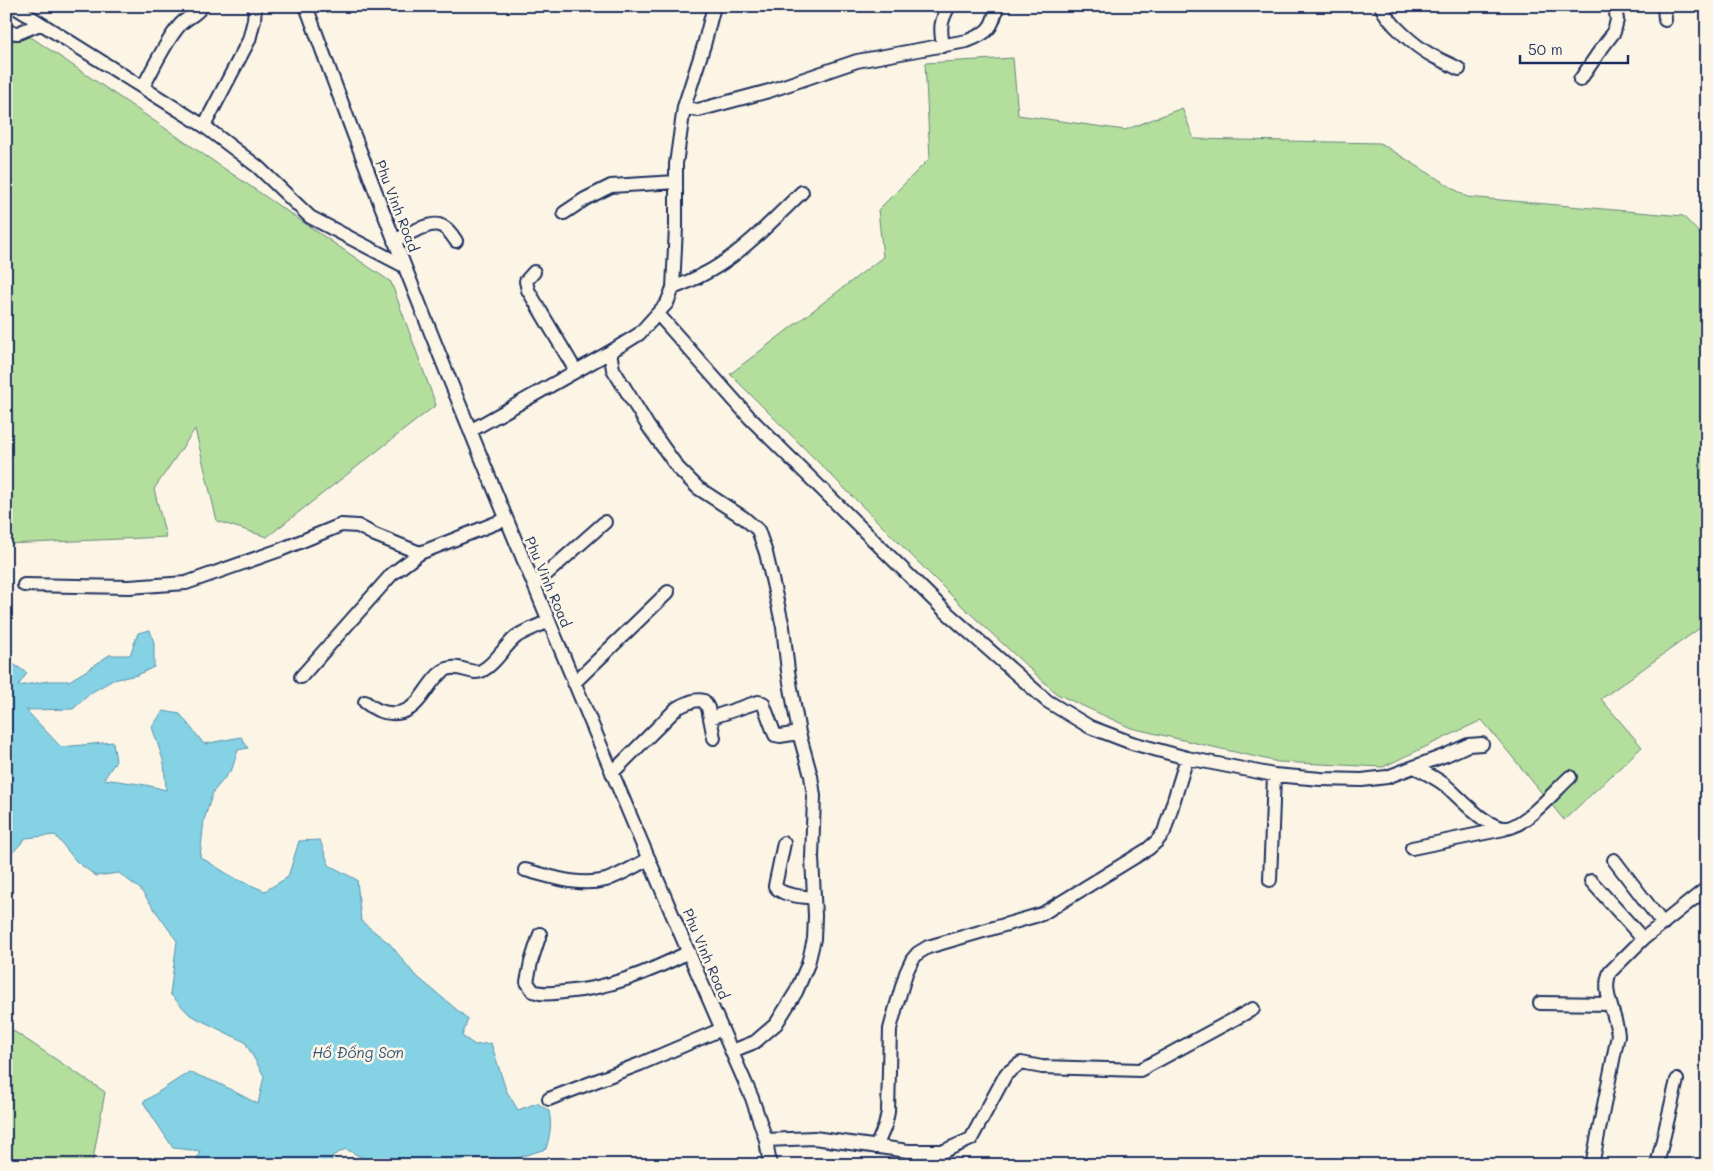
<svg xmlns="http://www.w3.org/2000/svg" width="1713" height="1171" viewBox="0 0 1713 1171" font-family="Mali,sans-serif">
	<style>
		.green { fill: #b3de9c; stroke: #67867d }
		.water { fill: #84d2e3; stroke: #5a91ae }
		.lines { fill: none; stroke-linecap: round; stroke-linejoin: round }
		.street-casing { stroke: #1b2f5e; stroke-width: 16 }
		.street { stroke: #fcf5e5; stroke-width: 12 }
		.labels { text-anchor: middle; stroke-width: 5; stroke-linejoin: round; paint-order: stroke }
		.street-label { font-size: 14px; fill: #1b2f5e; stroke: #fcf5e5 }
		.water-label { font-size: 15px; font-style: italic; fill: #35587f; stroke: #fcf5e5 }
	</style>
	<rect width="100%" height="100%" fill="#fcf5e5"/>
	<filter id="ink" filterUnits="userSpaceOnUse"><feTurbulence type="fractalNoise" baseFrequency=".02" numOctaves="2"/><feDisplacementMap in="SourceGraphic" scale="10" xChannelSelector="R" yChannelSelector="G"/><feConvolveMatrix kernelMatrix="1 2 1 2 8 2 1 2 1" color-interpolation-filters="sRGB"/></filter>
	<g filter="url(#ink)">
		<!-- green -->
		<path class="green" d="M6,20L391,282L436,405L267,537L217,521L195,429L154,489L166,537L6,544Z
			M1013,58L1018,115L1125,130L1182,108L1194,139L1380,143L1467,197L1683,216L1707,241V623L1601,699L1642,747L1564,820L1482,720L1383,767L1278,762L1131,728L1057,694L961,605L730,374L883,257L878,210L930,158L925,63Z
			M6,1026L105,1092L92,1165H6Z"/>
		<!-- water -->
		<path class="water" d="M150,630L154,643V667L137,675L113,680L92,692L73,709L26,710L61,747L113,742L116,761L104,779L146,785L166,790L164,763L152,727L163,711L180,714L204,744L241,737L248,748L238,750L232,769L213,792L204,820L200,857L236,879L265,891L288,877L299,841L320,840L329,865L357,880L361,921L390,944L414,974L468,1019L462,1036L475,1045L491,1043L506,1090L518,1110L537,1103L549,1111C552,1125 550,1135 546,1149L503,1162L498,1158L466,1159L432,1165H375L346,1149L332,1156V1165H195L200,1151L173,1148L143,1102L189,1072L218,1083L258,1104L264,1076L245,1042L190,1015L170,994L177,941L140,889L119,873L96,876L76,861L55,835L26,838L6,860V641H12L7,660L27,673L18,686L48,681H69L89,669L109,655H130L138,633Z"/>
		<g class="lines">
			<!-- street casing -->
			<g class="street-casing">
				<path id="street" d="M13,6L204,126L258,167L310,217L404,266
					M306,6C377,201 454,394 534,585C605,757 677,928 752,1098L766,1140L770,1165
					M1381,6C1388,23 1415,46 1431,55C1440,60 1450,64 1459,69
					M1664,6L1665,20
					M6,32L18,33L40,24
					M943,46C940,28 940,22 949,6
					M1580,80L1599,52L1614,32L1617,20L1615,6
					M143,87C154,67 164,44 179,26C185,18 196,16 202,6
					M684,107L698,110L769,91L857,61L967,41C988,33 993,28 997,6
					M204,126L249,40L254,20L255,6
					M564,213L585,199L611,186L676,182
					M394,241C404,236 429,222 439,225C447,227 452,235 456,241
					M534,272L526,281L528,290L576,371
					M673,288C688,282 704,275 718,266C749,246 775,218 802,192
					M658,314L750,418L944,610L1047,701L1090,727L1132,743L1187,758L1274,775L1321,779L1362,780L1387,777L1446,755L1468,745L1482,744
					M610,352L613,369L648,426L678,468L698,488L744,518L758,530L766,553L783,627L788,671L799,733L811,776L814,796L812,858L815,916L814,939L808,964L796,992L776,1024L755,1042L732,1051
					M470,431L610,352L639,334L667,303L673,288L676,227V164L684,107L704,45L714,6
					M24,585L129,587L186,583L280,550L341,525L358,526L375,535L420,553
					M534,585L605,522
					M301,677L392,574L420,553L506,519
					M574,683L668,592
					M365,702C376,710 383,714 397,713C423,710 426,679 447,669C459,664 471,675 481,671C495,665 505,645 517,636C527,630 538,626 549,621
					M710,718L758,702L763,703L775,735L780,736L799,733
					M1415,767C1425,773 1436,778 1445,785C1459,796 1491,835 1511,827C1529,821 1555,791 1570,777
					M612,773L677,708C685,704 695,698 704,701L708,708L714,738
					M784,843L775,886C781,896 802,896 813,898
					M1412,848L1504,829
					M1614,860L1663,924
					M525,870C552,877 579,887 606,880C621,875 635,866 649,859
					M1270,880L1274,775
					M1591,881L1643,939
					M540,934L531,962L527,982L533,991C543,995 553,993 564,992C608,989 649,972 689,952
					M1540,1003L1610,1004
					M549,1099L640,1064L722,1029
					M766,1140L814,1138L908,1151H944L971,1139L1006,1074L1021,1063L1042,1067L1140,1070L1253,1009
					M876,1147L885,1126L888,1112L890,1029L896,1007L906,973L912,960L918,953L928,947L1042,914L1148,849L1157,841L1164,832L1187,758
					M1592,1165L1618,1035C1616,1013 1601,992 1610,972L1643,939L1707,888
					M1657,1165L1677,1080"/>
			</g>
			<!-- street -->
			<use href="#street" class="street"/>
		</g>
	</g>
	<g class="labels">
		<!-- street labels -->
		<g class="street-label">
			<text transform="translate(397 206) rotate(69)" y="5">Phu Vinh Road</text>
			<text transform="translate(548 582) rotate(67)" y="5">Phu Vinh Road</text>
			<text transform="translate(706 954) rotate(67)" y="5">Phu Vinh Road</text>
		</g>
		<!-- water labels -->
		<g class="water-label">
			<text x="358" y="1058">Hồ Đồng Sơn</text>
		</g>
	</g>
	<!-- margin -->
	<rect width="1713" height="1171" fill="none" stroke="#fcf5e5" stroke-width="25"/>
	<rect x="12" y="12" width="1688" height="1146" fill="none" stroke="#1b2f5e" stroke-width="2" filter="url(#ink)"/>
	<!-- scale -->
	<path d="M1520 55v8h108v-8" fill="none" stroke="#1b2f5e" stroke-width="2.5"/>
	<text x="1528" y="55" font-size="15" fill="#1b2f5e" stroke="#fcf5e5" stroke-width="4" paint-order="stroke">50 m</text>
</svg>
